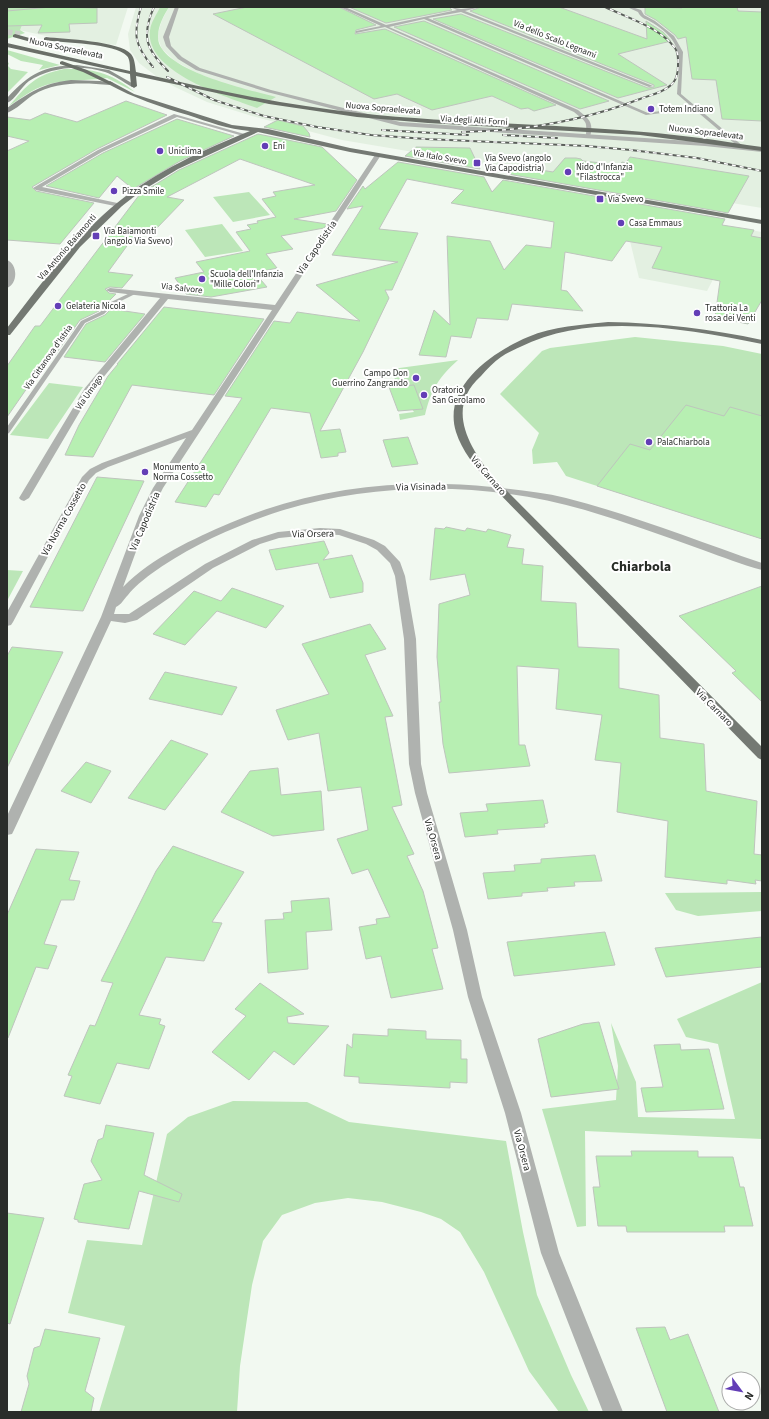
<svg xmlns="http://www.w3.org/2000/svg" width="769" height="1419" viewBox="0 0 769 1419" font-family="'Source Sans 3',sans-serif">
	<style>
		.built { fill: #e3f0e1 }
		.green { fill: #bce6b8 }
		.building { fill: #b7efb2; stroke: #bec5bd }
		.lines { fill: none; stroke-linecap: round; stroke-linejoin: round }
		.trunk-tunnel { stroke: #cad0c9; stroke-width: 5.5; stroke-dasharray: 5.5 2.5; stroke-linecap: butt }
		.service { fill: #afb2af; fill-rule: evenodd }
		.minor { fill: #afb2af; fill-rule: evenodd }
		.secondary { fill: #8c918c; fill-rule: evenodd }
		.primary { fill: #747973; fill-rule: evenodd }
		.trunk { fill: #6a6f68; fill-rule: evenodd }
		.rail-casing { stroke: #5b5f5b; stroke-width: 2 }
		.rail { stroke: #fff; stroke-width: 1.5; stroke-dasharray: 4; stroke-linecap: butt }
		.poi-dot { fill: #633eb6; stroke: #fff; stroke-width: 1.5 }
		.labels { text-anchor: middle; stroke-width: 4; stroke-linejoin: round; paint-order: stroke }
		.far-street-label { font-size: 9px; fill: #2a2d2a; stroke: #fff }
		.far-poi-label { font-size: 9px; fill: #2a2d2a; stroke: #fff; text-anchor: start }
		.street-label { font-size: 10px; fill: #2a2d2a; stroke: #fff }
		.district-label { font-size: 14px; font-weight: bold; fill: #272c26; stroke: #fff }
	</style>
	<rect width="100%" height="100%" fill="#f2f9f1"/>
	<!-- built -->
	<path class="built" d="M35,7H128L116,45L55,38L19,30L25,17Z
		M136,7H160L150,30L167,65L219,82L195,72L175,61L162,49L157,36L162,20L169,7H762V208L551,173L527,171L342,140L252,116L207,102L175,87L156,76L139,63L130,50L128,34Z
		M681,218L762,232V274L720,266L707,291L639,278L629,237Z"/>
	<!-- green -->
	<path class="green" d="M7,7H35L25,17L20,30L25,33L7,39Z
		M160,7H169C164,15 158,26 158,36C156,70 250,90 276,97L257,108C227,97 144,72 150,30C151,22 157,14 160,7Z
		M7,50L60,65L39,70L43,65L21,61L7,54Z
		M7,62L9,63L8,66L11,69L28,72L7,93Z
		M64,69C93,68 112,73 135,92L107,78C87,81 66,79 46,85C33,89 21,98 9,106C27,85 35,75 64,69Z
		M249,192L270,215L233,222L213,197Z
		M222,224L243,251L205,257L185,230Z
		M635,337L723,346L762,354V539L566,476L557,462L533,464L532,450L539,433L500,394L542,351L550,348Z
		M458,360C439,377 431,390 425,415L400,420L399,414L414,412L397,387L392,369Z
		M49,383L83,387L48,439L10,435Z
		M7,570L23,571L7,601Z
		M762,892V911L698,916L676,910L665,893Z
		M762,982V1139L585,1131L586,1226L577,1227L542,1109L616,1100L618,1066L611,1023L636,1082L638,1117L735,1119L718,1044L686,1037L677,1019Z
		M233,1101L307,1102L349,1122L506,1141L523,1232L537,1295L571,1375L589,1412H559L529,1371L484,1272L460,1232L441,1219L421,1212L382,1202L348,1198L315,1203L282,1215L263,1241L252,1285L240,1366L237,1412H99L125,1326L68,1313L87,1240L142,1245L167,1134L188,1117Z"/>
	<!-- building -->
	<path class="building" d="M51,7L97,8V23L69,24L70,32L38,33L42,25L7,26V11Z
		M247,7H339L376,25L356,30L355,34L385,29L556,105L534,111L528,108L521,109L492,96L432,110L397,94L374,99L213,14Z
		M349,7H449L452,10L386,23Z
		M481,7H559L647,39L646,21L663,32L671,41L618,54L667,85L618,98L433,19L461,14L648,88L654,87V85L470,11Z
		M645,7L682,8V7H737L738,11L762,12V121L722,119L716,80L692,79L686,37L678,39L675,35L656,20L645,14Z
		M424,21L609,101L580,109L394,27Z
		M126,101L167,115L97,149L32,187L36,191L94,203L60,244L7,240V151L29,141L7,136V117L30,120L45,113L77,122Z
		M177,119L234,136L180,161L133,189L117,176L99,198L46,186L103,153Z
		M278,120L303,126L309,133L310,137L264,127Z
		M258,134L322,147L357,180L336,211L294,219L327,224L324,228L281,236L293,249L266,254L277,268L255,273L267,287L211,297L186,294L175,278L204,272L196,262L250,251L236,232L251,229L247,225L258,223L257,221L276,217L262,199L276,196L273,192L315,185L240,159L167,197L184,200L155,230L140,228L108,272L133,275L122,288L110,287L105,289L109,293L116,294L99,311L80,320L55,355H50L7,417V366L35,326H40L140,194L179,170Z
		M416,147L470,148L480,169L405,156Z
		M630,157L749,176L728,213L508,174L516,166L553,172L565,158H576L581,159L583,161L620,165L622,162L626,163Z
		M398,162L484,177L492,192L503,180L725,219L722,225L754,230L751,236L762,238V300L748,324L715,317L720,281L652,268L662,247L626,241L612,261L565,252L561,290L567,291L583,311L512,304L508,320L477,318L471,338L451,336L446,357L419,355L434,310L450,325L447,236L490,241L504,270L526,245L551,248L554,222L451,203L464,190L407,179L379,229L418,233L392,290H385L389,298L363,352L320,431L340,429L346,452L338,453V456L321,458L310,413L271,408L219,495L214,494L206,507L175,502L242,398L225,396L274,321L290,323L297,312L360,321L316,285L398,262L332,255L363,206L347,209L363,186L365,189Z
		M164,307L264,319L214,395L132,385L93,457L65,455L79,425L108,376L118,364H117Z
		M111,309L145,314L105,362L64,357L86,324L105,315Z
		M414,385L423,409L398,411L389,387Z
		M686,405L724,416L730,407L762,416V539L597,486L630,444L650,450Z
		M408,437L418,464L392,467L383,440Z
		M97,477L144,481L83,611L30,607Z
		M446,527L465,531L467,528L486,532L488,529L511,535L507,547L524,549L522,564L543,566L541,601L576,603L578,647L619,649V688L659,695L660,738L704,744L706,791L757,801L754,854L762,855V881L755,880L756,884L727,880V884L665,877L668,821L617,812L621,763L595,760L602,715L556,709L559,669L517,666L519,745H525L530,766L449,773L443,744L439,702H441L437,657L439,604L470,595L465,574L430,580L435,528L444,529Z
		M324,541L329,553L323,560L352,555L363,583V592L330,598L318,563L276,570L269,550Z
		M762,586V702L732,673L736,671L679,616Z
		M232,588L284,606L266,628L217,611L185,645L153,634L194,591L221,601Z
		M370,624L386,649L365,655L393,716L385,717L402,805L392,807L414,854L407,856L423,891L438,948L432,949L443,989L391,998L381,956L366,959L359,927L377,924L376,919L390,917L368,869L352,874L337,839L368,830L361,787L328,791L319,733L288,740L276,710L329,694L302,644Z
		M12,647L63,652L7,768V656Z
		M165,672L237,687L222,715L149,699Z
		M171,740L208,754L165,810L128,798Z
		M86,762L111,771L91,803L61,791Z
		M278,768L281,795L321,791L324,830L273,836L221,812L250,771Z
		M543,800L548,823L544,824L545,827L497,830L498,834L465,837L460,813L488,811L486,804Z
		M173,846L244,872L212,922L222,923L204,961L166,957L139,1015L161,1019L159,1024L165,1026L149,1069L117,1063L100,1104L64,1096L72,1076L68,1075L90,1025L95,1026L113,983L101,981L156,871Z
		M36,849L79,852L69,880L80,881L74,900H61L44,944L57,946L48,969L36,967L8,1038L7,1037V915Z
		M595,855L602,881L574,882L575,886L547,888L548,891L522,893V896L488,899L483,873L515,871L514,865L541,863V859Z
		M329,898L332,930L306,932L308,969L268,973L265,920L284,919L283,913L292,912L291,901Z
		M605,932L615,965L514,976L507,942Z
		M762,937V967L666,977L655,948Z
		M260,983L304,1014L287,1017L288,1023L329,1026L294,1065L274,1051L249,1080L212,1052L246,1016L235,1009Z
		M599,1022L619,1089L551,1097L538,1039L583,1024Z
		M388,1029L426,1031V1039L461,1040V1059H467V1083L450,1082V1088L359,1083V1077L344,1076L347,1044L352,1048L353,1034L388,1036Z
		M680,1044L681,1050L709,1049L724,1109L646,1112L641,1088L663,1087L654,1045Z
		M106,1125L154,1133L144,1175L182,1194L179,1202L139,1191L129,1229L78,1222V1220L74,1219L84,1184L102,1180L91,1161L98,1140L103,1138Z
		M631,1151H698V1157H733L740,1187H744L753,1226H724L725,1232H627L626,1226H598L593,1187H600L596,1156H632Z
		M7,1213L44,1218L10,1324L7,1323Z
		M665,1327L670,1340L688,1334L719,1412H667L636,1328Z
		M45,1329L100,1338L85,1391L94,1398L91,1412H21L29,1384L27,1376L34,1348L40,1346Z"/>
	<g class="lines">
		<!-- trunk-tunnel -->
		<path class="trunk-tunnel" d="M7,32L20,34"/>
		<!-- service -->
		<path class="service" d="M340,7H345L386,25L457,10L450,7L461,9L480,7L465,11L653,86L649,87L461,12L428,18L648,113L691,106L677,94C679,60 686,44 653,23C647,19 641,19 638,12L627,7H632L641,10L644,15L655,21L674,36L683,52L681,94L744,147L740,148L694,109L646,115L424,19L389,27L578,110C589,119 594,122 590,137L586,138C586,121 589,124 574,112L385,27L356,33V31L381,26Z
			M132,292L137,293L113,305L104,314L85,323L9,433L7,434V427L81,321L100,312L109,303Z"/>
		<!-- minor -->
		<path class="minor" d="M175,7H179L169,37L171,46L182,57L200,68L271,90L400,122L705,142L762,148V152L705,146L400,126L267,92L196,70L178,59L166,46L163,37Z
			M174,114L248,135L243,136L177,117L102,152L42,187L122,204L123,205L120,207L36,190L33,188L98,150Z
			M378,153L381,155L163,488L149,516L123,587C153,557 193,539 230,523C313,487 403,478 492,487C517,490 542,492 566,498C633,515 697,541 762,563V570C742,565 723,557 703,550C664,536 625,522 585,510C480,479 354,481 252,521C216,535 181,552 151,574C143,580 134,587 128,595C124,599 121,605 116,607L114,614H129L205,564L252,540L278,532L320,528L340,529L374,540L385,546L400,562L405,576L416,639L421,764L427,793L467,930L482,997L521,1113L559,1253L623,1412H603L541,1253L505,1113L468,997L453,930L415,793L409,764L404,639L395,576L390,563L377,550L366,544L339,535L320,534L279,538L260,544L213,568L137,620L125,623L111,621L14,830L12,834L7,835V816L101,617L139,516L153,488L186,438L108,467L96,473L89,480L13,622L11,625L7,626V612L82,477L90,469L102,463L192,430L272,310L168,299L92,391L29,498L24,501L21,500L19,498L85,388L160,298L110,292L106,290L110,288L275,305L375,155Z
			M7,260C18,264 18,284 7,288Z"/>
		<!-- secondary -->
		<path class="secondary" d="M77,65L109,70L137,86L132,87C123,82 114,75 105,72C81,64 50,67 29,81C21,87 16,99 7,103V98C30,73 44,66 77,65Z
			M71,80L100,81L113,83L110,85C84,83 57,81 33,95C24,101 17,109 7,113V108C29,93 43,83 71,80Z"/>
		<!-- primary -->
		<path class="primary" d="M110,81L134,94L232,125L268,129L350,148L762,220V224L350,152L258,132L178,169L140,192L122,206L80,247L10,335H7V328C41,284 74,238 117,203C156,171 203,150 250,131C228,129 208,122 188,115C160,107 134,98 108,84V82Z
			M608,322C661,323 711,329 762,340V344C687,329 591,311 520,347C514,350 506,353 501,357C494,362 487,369 481,376C445,408 469,447 493,477L762,747V760L758,758L487,481C475,466 462,451 456,432C442,387 492,352 528,337C553,326 582,325 608,322Z"/>
		<!-- trunk -->
		<path class="trunk" d="M15,34L58,46L59,47L56,49L13,37V35Z
			M46,37C64,39 120,41 131,54C135,59 135,66 136,72C209,89 283,105 358,113C440,122 523,123 605,129C653,132 700,137 747,145L762,147V151L640,135L428,123L357,117L269,104L136,76L137,86L134,88L131,86L130,74L7,47V43L130,71C130,66 130,59 127,56C116,43 62,43 44,40V38Z
			M62,61L87,70L113,83L108,84L83,72L60,64V62Z"/>
		<!-- rail casing -->
		<g class="rail-casing">
			<path id="rail" d="M141,7C133,34 134,45 153,67
				M154,7C141,36 146,50 168,71
				M167,77L214,100L264,116L317,127L371,135L426,139L587,146L631,150L697,158L762,171
				M382,130L468,135
				M462,132C524,131 583,121 640,99C651,95 665,92 673,83C677,78 678,72 678,66C678,60 679,54 675,48C659,27 628,18 605,7
				M503,135L557,138"/>
		</g>
		<!-- rail -->
		<use href="#rail" class="rail"/>
	</g>
	<!-- markers -->
	<g class="poi-dot">
		<circle cx="651" cy="109" r="4"/>
		<circle cx="265" cy="146" r="4"/>
		<circle cx="160" cy="151" r="4"/>
		<rect x="473" y="159" width="8" height="8" rx="2"/>
		<circle cx="568" cy="172" r="4"/>
		<circle cx="114" cy="191" r="4"/>
		<rect x="596" y="195" width="8" height="8" rx="2"/>
		<circle cx="621" cy="223" r="4"/>
		<rect x="92" y="232" width="8" height="8" rx="2"/>
		<circle cx="202" cy="279" r="4"/>
		<circle cx="58" cy="306" r="4"/>
		<circle cx="697" cy="313" r="4"/>
		<circle cx="416" cy="378" r="4"/>
		<circle cx="424" cy="395" r="4"/>
		<circle cx="649" cy="442" r="4"/>
		<circle cx="145" cy="472" r="4"/>
	</g>
	<g class="labels">
		<!-- far-street labels -->
		<g class="far-street-label">
			<text transform="translate(555 39) rotate(22)" y="3">Via dello Scalo Legnami</text>
			<text transform="translate(66 48) rotate(12)" y="3">Nuova Sopraelevata</text>
			<text transform="translate(383 108) rotate(5)" y="3">Nuova Sopraelevata</text>
			<text transform="translate(474 120) rotate(3)" y="3">Via degli Alti Forni</text>
			<text transform="translate(706 132) rotate(7)" y="3">Nuova Sopraelevata</text>
			<text transform="translate(440 157) rotate(10)" y="3">Via Italo Svevo</text>
			<text transform="translate(67 247) rotate(-49)" y="3">Via Antonio Baiamonti</text>
			<text transform="translate(182 288) rotate(6)" y="3">Via Salvore</text>
			<text transform="translate(48 357) rotate(-55)" y="3">Via Cittanova d'Istria</text>
			<text transform="translate(89 392) rotate(-55)" y="3">Via Umago</text>
		</g>
		<!-- far-poi labels -->
		<g class="far-poi-label">
			<text x="659" y="112">Totem Indiano</text>
			<text x="273" y="149">Eni</text>
			<text x="168" y="154">Uniclima</text>
			<text x="485" y="161">Via Svevo (angolo<tspan x="485" dy="10">Via Capodistria)</tspan></text>
			<text x="576" y="170">Nido d'Infanzia<tspan x="576" dy="10">"Filastrocca"</tspan></text>
			<text x="122" y="194">Pizza Smile</text>
			<text x="608" y="202">Via Svevo</text>
			<text x="629" y="226">Casa Emmaus</text>
			<text x="104" y="234">Via Baiamonti<tspan x="104" dy="10">(angolo Via Svevo)</tspan></text>
			<text x="210" y="277">Scuola dell'Infanzia<tspan x="210" dy="10">"Mille Colori"</tspan></text>
			<text x="66" y="309">Gelateria Nicola</text>
			<text x="705" y="311">Trattoria La<tspan x="705" dy="10">rosa dei Venti</tspan></text>
			<text x="408" y="376" text-anchor="end">Campo Don<tspan x="408" dy="10">Guerrino Zangrando</tspan></text>
			<text x="432" y="393">Oratorio<tspan x="432" dy="10">San Gerolamo</tspan></text>
			<text x="657" y="445">PalaChiarbola</text>
			<text x="153" y="470">Monumento a<tspan x="153" dy="10">Norma Cossetto</tspan></text>
		</g>
		<!-- street labels -->
		<g class="street-label">
			<text transform="translate(316 247) rotate(-56)" y="4">Via Capodistria</text>
			<text transform="translate(489 475) rotate(49)" y="4">Via Carnaro</text>
			<text transform="translate(421 486) rotate(-1)" y="4">Via Visinada</text>
			<text transform="translate(63 519) rotate(-61)" y="4">Via Norma Cossetto</text>
			<text transform="translate(144 521) rotate(-67)" y="4">Via Capodistria</text>
			<text transform="translate(313 533) rotate(-1)" y="4">Via Orsera</text>
			<text transform="translate(715 707) rotate(45)" y="4">Via Carnaro</text>
			<text transform="translate(434 839) rotate(74)" y="4">Via Orsera</text>
			<text transform="translate(523 1150) rotate(75)" y="4">Via Orsera</text>
		</g>
		<!-- district labels -->
		<g class="district-label">
			<text x="641" y="571">Chiarbola</text>
		</g>
	</g>
	<!-- border -->
	<rect width="769" height="1419" fill="none" stroke="#2a2d2a" stroke-width="16"/>
	<!-- north arrow -->
	<g transform="translate(741 1391) rotate(122)"><circle r="19" fill="#ffffff" stroke="#aaabaa"/>
	<path d="M0-3L7 15L0 10L-7 15Z" fill="#633eb6"/>
	<text y="-6" font-size="11" font-weight="bold" text-anchor="middle" fill="#2a2d2a">N</text>
	</g>
</svg>
